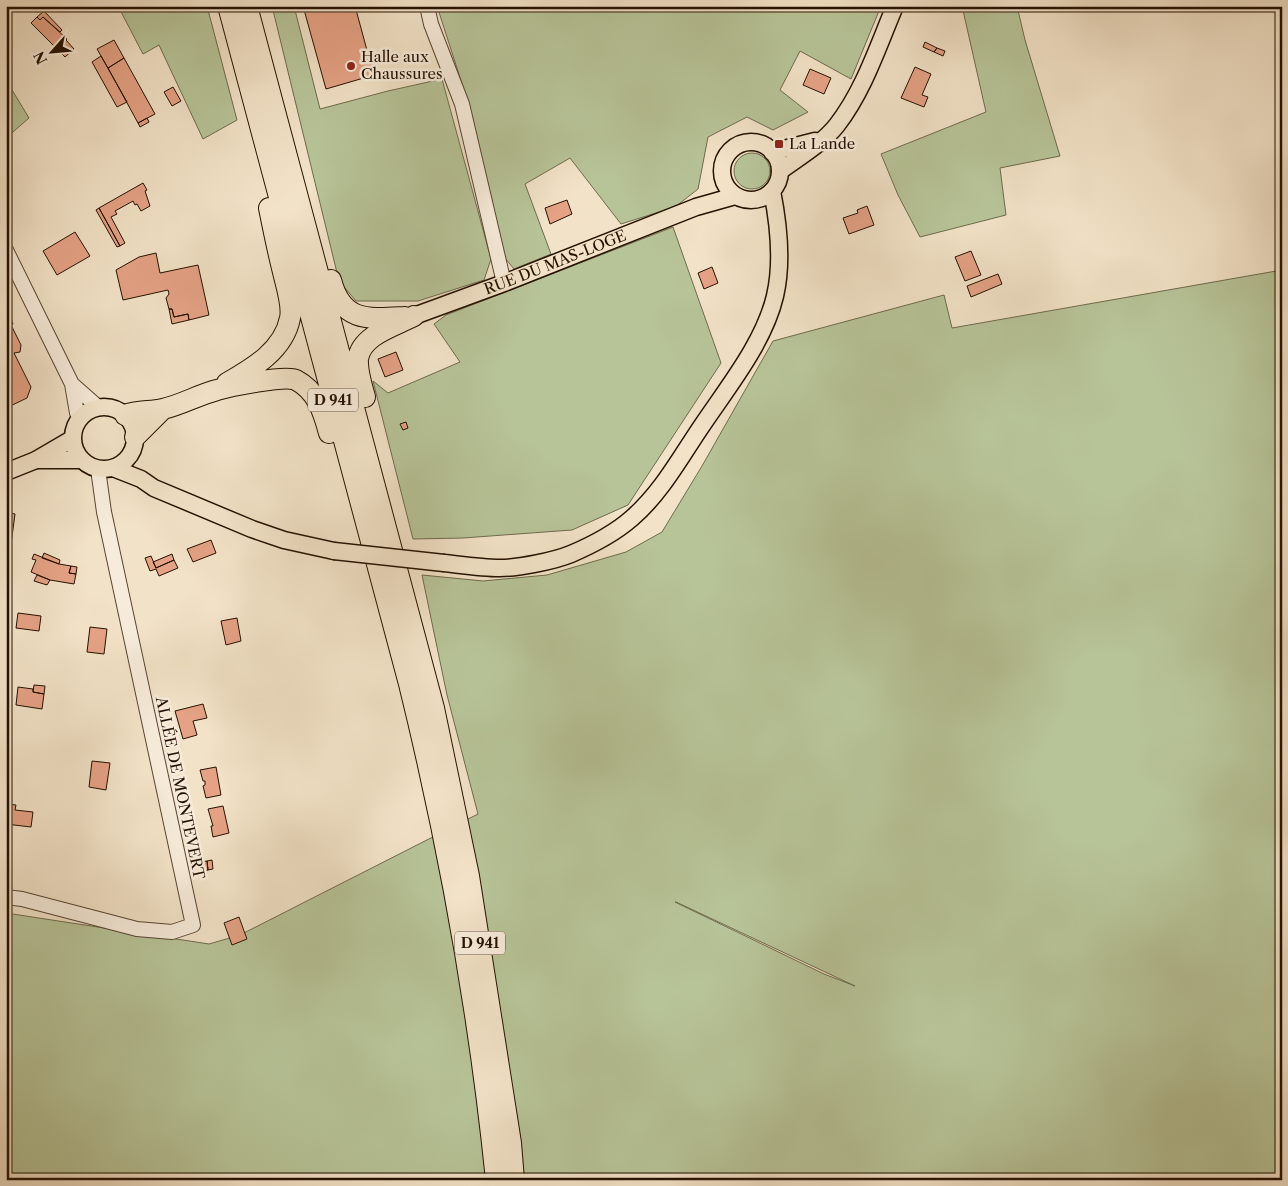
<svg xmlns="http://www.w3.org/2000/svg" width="1288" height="1186" viewBox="0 0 1288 1186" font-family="'Libre Caslon Text',serif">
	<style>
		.green { fill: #b7c498; stroke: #6e6a4c; fill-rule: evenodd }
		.building { fill: #e5a285; stroke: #251101 }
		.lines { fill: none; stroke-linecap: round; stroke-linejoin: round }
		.minor-casing { stroke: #584532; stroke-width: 16 }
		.major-casing { stroke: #251101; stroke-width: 19 }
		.highway-casing { stroke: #251101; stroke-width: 22 }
		.minor { stroke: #f7ecdb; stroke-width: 14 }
		.major { stroke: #f2e2c7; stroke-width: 16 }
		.highway { stroke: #f2e2c7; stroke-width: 20 }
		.major-bridge-casing { stroke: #251101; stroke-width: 19; stroke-linecap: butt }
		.major-bridge { stroke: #f2e2c7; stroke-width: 16 }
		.poi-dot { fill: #8f2418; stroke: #f7ecdb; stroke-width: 2 }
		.labels { text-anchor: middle; stroke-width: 5; stroke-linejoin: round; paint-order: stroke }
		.shield { fill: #f7ecdb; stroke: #645342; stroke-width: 1 }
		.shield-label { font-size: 14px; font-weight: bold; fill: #251101 }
		.poi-label { font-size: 15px; fill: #251101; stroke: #f7ecdb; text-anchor: start }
		.street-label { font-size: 15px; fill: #251101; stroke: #f7ecdb }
	</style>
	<rect width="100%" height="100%" fill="#f2e2c7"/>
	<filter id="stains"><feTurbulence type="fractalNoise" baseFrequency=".004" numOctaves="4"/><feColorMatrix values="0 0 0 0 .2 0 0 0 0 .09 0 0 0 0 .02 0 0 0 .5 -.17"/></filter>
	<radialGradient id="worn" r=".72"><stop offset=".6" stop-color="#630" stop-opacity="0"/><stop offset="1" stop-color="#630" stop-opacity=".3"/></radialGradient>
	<!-- green -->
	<path class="green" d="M118,6H207L237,120L203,139L159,45L143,54Z
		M272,6H294L320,109L388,91L442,79L491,259L484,280L418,301H356L339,281Z
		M437,6H881L851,79L800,51L780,90L808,112L773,130L747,117L708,137L698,189L675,207L621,224L570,158L525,184L551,254L514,269L505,258L465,93Z
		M962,6H1017L1025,40L1060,156L1000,168L1006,215L920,237L898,195L881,154L986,112Z
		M6,80L29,118L6,138Z
		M734 171a18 18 0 1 1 36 0a18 18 0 1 1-36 0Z
		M673,227L721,363L628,505L572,530L463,538L413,539L373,381L388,393L460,362L434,324L446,315Z
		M1282,270V1180H6V913L209,944L240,935L478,814L447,695L422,575L483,581L547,575L626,552L662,532L702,466L773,341L944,295L952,328ZM675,902H676L855,986L824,974Z"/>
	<!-- building -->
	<path class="building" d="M303,6H355L368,54L372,53L375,65L371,66L374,75L326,89Z
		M44,11L62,30L60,32L43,17L40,20L37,17Z
		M37,17L40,20L43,17L67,39L66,40L74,49L65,57L31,23Z
		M114,40L124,58L108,68L97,49Z
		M925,42L937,48L934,52L923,47Z
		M937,48L945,51L943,56L934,52Z
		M101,56L127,102L117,107L92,62Z
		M124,58L155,114L138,123L108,68Z
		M915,67L931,74L922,95L928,97L924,107L901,98Z
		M810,69L831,78L824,94L803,85Z
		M173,87L181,101L172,106L164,92Z
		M147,118L149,122L140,127L138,123Z
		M143,183L147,190L145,191L150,206L141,211L137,204L135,205L133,201L115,211L117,214L111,217L125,243L120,246L99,208Z
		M567,200L572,214L550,224L545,208Z
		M867,206L874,225L849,234L843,218L858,213L857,210Z
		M99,208L120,246L117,247L96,210Z
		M75,232L90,256L57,275L43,251Z
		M971,251L981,275L965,281L955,257Z
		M156,253L160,273L198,265L209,315L189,320L188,314L174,317L172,309H169L166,298L169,294L168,290L123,300L116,270L139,257Z
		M712,267L718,283L704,289L698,273Z
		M998,274L1002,284L971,297L967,286Z
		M169,309H172L174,317L188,314L189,320L172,324Z
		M9,313L13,324L11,325L21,345L20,352L14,353L31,387L27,398L6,408V315Z
		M396,352L403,370L385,377L378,359Z
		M406,422L408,428L403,430L400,424Z
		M6,512L15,514L8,567L6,566Z
		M211,540L216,553L193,562L187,549Z
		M44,553L60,560L59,564L42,558Z
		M34,554L59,564L71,566L69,573L76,574L74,584L50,580L31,572L36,560L32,559Z
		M172,554L174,560L156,568L153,562Z
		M151,556L156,568L174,560L178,568L159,576L156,569L150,571L145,558Z
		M71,566L77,567L76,574L69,573Z
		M37,575L50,580L47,585L34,581Z
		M18,613L41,616L39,631L16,628Z
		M237,618L241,641L226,645L221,621Z
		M90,627L107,629L104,654L87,652Z
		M34,685L45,686L44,694L33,692Z
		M18,687L33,689V692L44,694L42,709L16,705Z
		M203,704L207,718L193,721L197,735L183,739L175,711Z
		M92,761L110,763L106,790L89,787Z
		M216,767L221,795L206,798L203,786L205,785V781H203L200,770Z
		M7,804L16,805L15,810L33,812L31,827L6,824Z
		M223,806L229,833L213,837L211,826H213L208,809Z
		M212,860L213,869L208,870L207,861Z
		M207,861L208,870L202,872L201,862Z
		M239,917L247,939L232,945L224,923Z"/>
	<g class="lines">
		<!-- minor casing -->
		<g class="minor-casing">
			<path id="minor" d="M427,6L431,24L462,104L504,283
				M6,250L72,384L77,413L80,417
				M72,384L98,407
				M6,897L22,899L137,929L172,932L193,925L104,512L98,469"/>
		</g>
		<!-- major casing -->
		<g class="major-casing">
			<g id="major">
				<circle cx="751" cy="171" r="29"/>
				<path d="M772,152L815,141"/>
				<path d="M780,171C799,157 823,143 837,125C864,90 878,46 895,6"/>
				<path id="s1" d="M414,316L504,283L696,207L735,196"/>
				<circle cx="104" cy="438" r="31"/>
				<path d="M36,460H81"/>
				<path d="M113,468L141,479L154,488L252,529L284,540L334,551"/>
				<path d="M6,472L36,460L72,439"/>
				<path d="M444,563C462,565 481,568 500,568C518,568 554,561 571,554C592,545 615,533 632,518C661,493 680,458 701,427C727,388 764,343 775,296C783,262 779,226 772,191"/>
			</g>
		</g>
		<!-- highway casing -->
		<g class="highway-casing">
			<path id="highway" d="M228,6L409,684C449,847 479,1013 496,1180
				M247,6L434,708L469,876L511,1143L514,1180
				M331,280C342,323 369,319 405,317
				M227,383C253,368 284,350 290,318C293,305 285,282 282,268C277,248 273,228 269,208
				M365,397C362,386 357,371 358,359C361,335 395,326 414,316
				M125,415C138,410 150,412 163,409C181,405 198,395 217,390C230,386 285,375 296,380C317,391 323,411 329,433
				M135,437L162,410"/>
		</g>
		<!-- minor -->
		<use href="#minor" class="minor"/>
		<!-- major -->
		<use href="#major" class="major"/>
		<!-- highway -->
		<use href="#highway" class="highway"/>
		<!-- major-bridge casing -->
		<g class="major-bridge-casing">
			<path id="major-bridge" d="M334,551L444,563"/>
		</g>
		<!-- major-bridge -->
		<use href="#major-bridge" class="major-bridge"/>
	</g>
	<!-- markers -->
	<g class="poi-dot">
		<circle cx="351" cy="66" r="5"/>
		<rect x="774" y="139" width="10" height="10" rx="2.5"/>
	</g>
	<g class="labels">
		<!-- shield labels -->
		<g class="shield">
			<rect x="308" y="388.5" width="50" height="23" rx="4"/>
			<rect x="455" y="931.5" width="50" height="23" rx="4"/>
		</g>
		<g class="shield-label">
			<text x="333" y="405">D 941</text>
			<text x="480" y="948">D 941</text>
		</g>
		<!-- poi labels -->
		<g class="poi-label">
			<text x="361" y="62">Halle aux<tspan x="361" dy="17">Chaussures</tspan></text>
			<text x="789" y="149">La Lande</text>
		</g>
		<!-- street labels -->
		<g class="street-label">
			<text dy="5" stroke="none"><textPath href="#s1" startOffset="151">RUE DU MAS-LOGE</textPath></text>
			<text transform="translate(180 788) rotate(78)" y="5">ALLÉE DE MONTEVERT</text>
		</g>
	</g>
	<!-- margin -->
	<rect width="1288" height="1186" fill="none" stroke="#f2e2c7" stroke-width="25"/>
	<rect x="8" y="8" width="1273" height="1171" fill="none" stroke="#251101" stroke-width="2.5"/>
	<rect x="12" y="12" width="1263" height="1161" fill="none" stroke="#251101"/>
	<!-- north arrow -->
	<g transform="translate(52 52) rotate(243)" stroke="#f7ecdb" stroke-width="4" paint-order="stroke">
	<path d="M0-4L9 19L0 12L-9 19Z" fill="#251101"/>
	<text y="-8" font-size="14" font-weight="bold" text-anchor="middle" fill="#251101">N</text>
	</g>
	<rect width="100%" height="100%" filter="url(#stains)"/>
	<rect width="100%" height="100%" fill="url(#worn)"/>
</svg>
